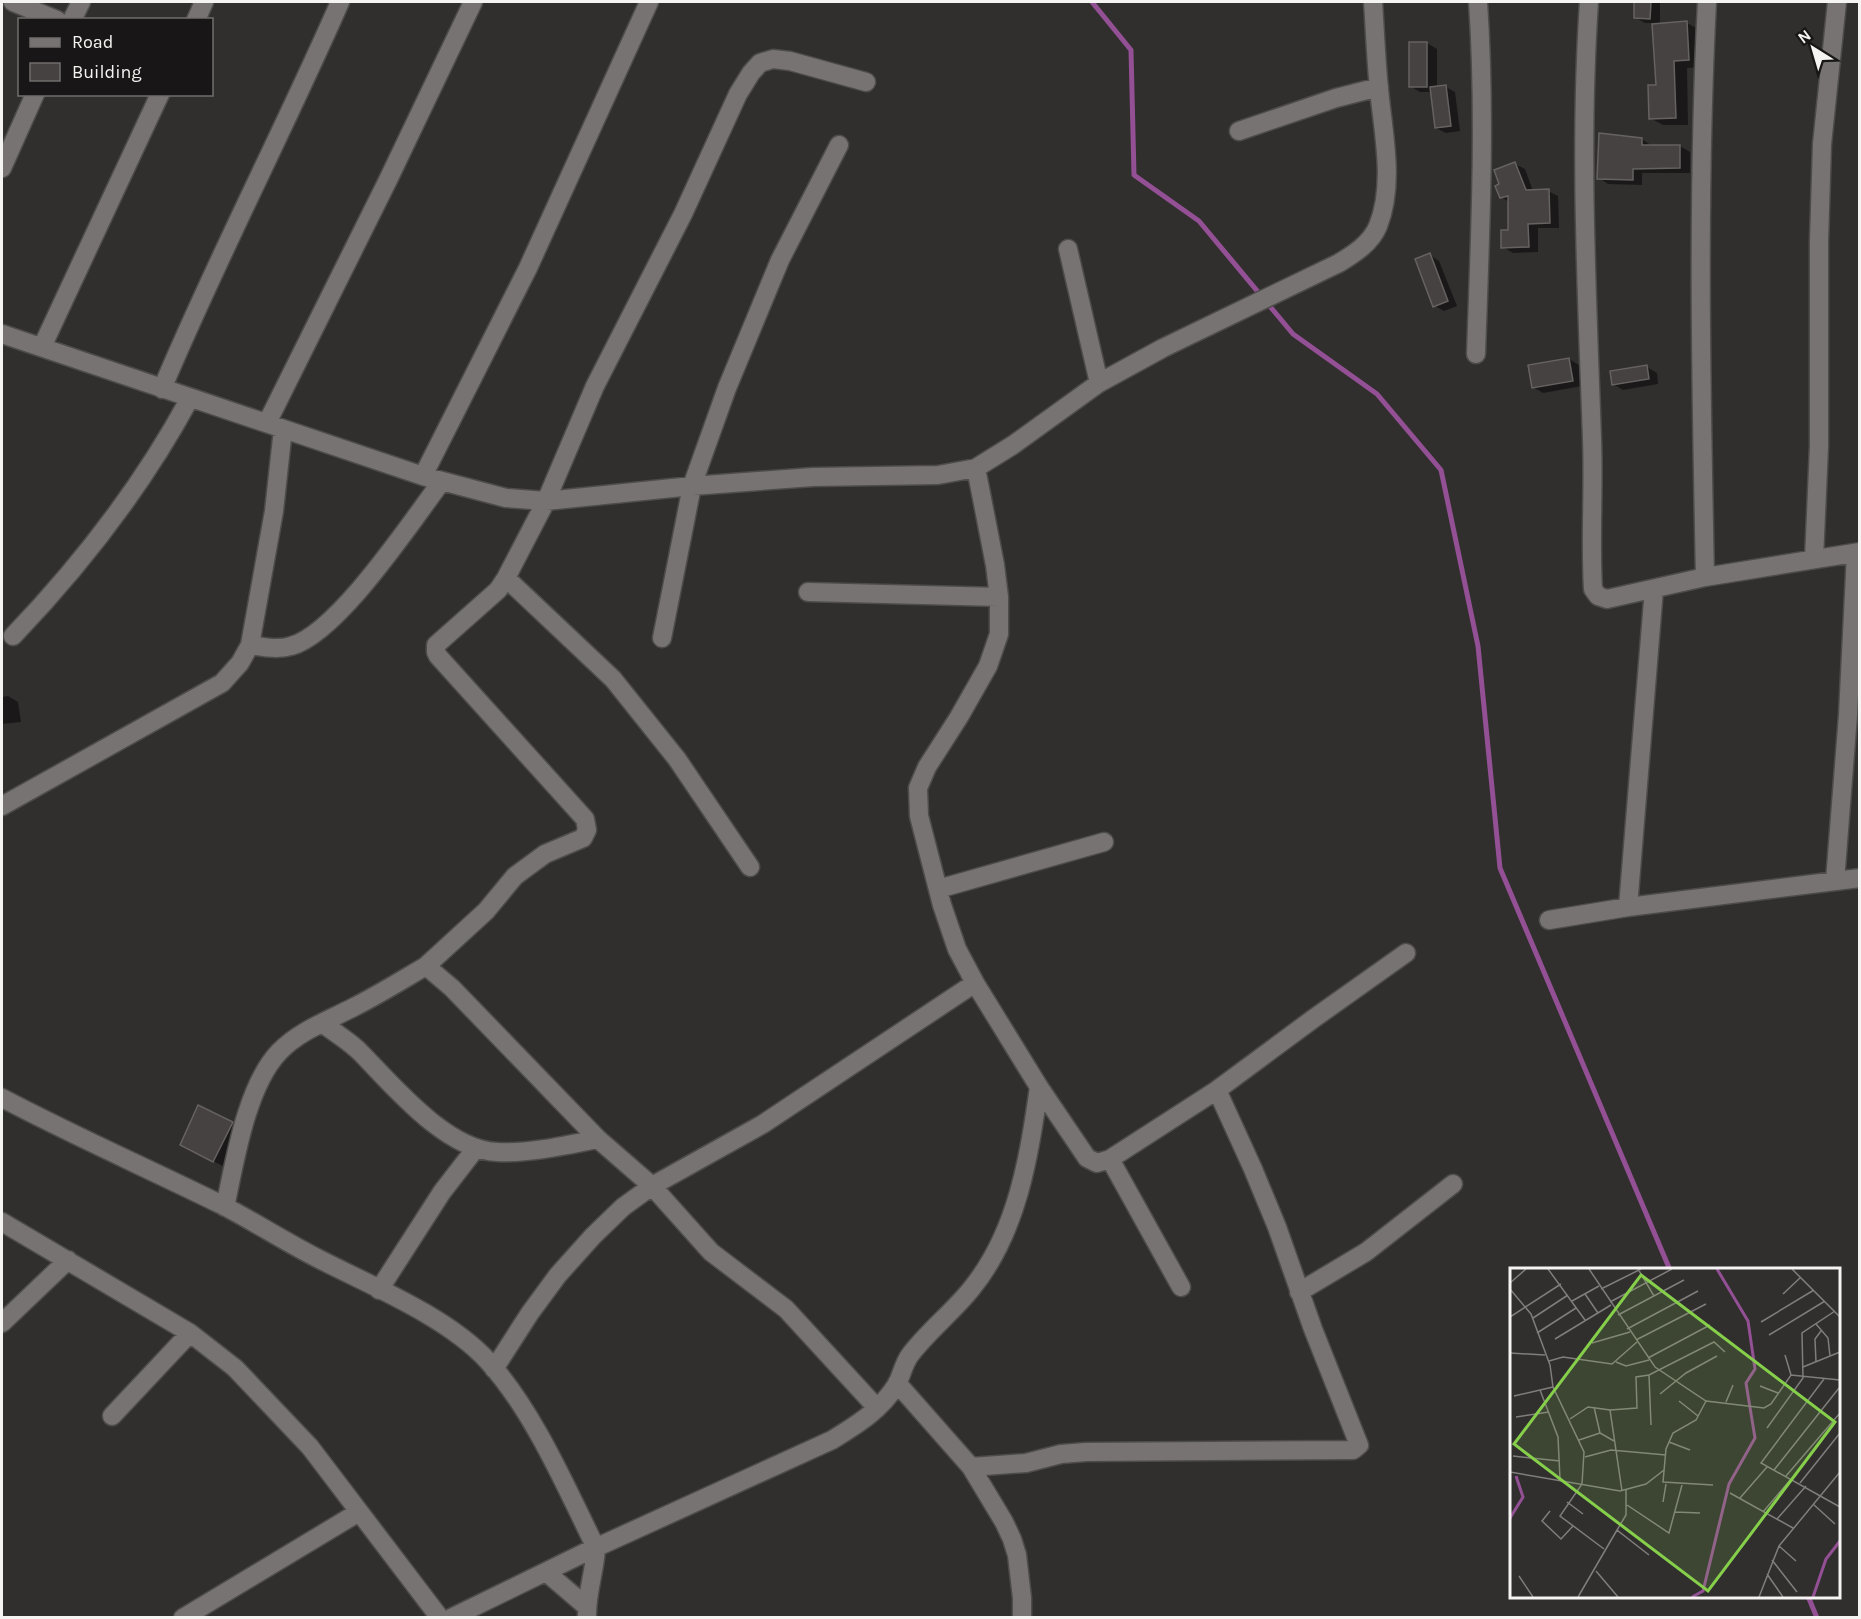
<svg xmlns="http://www.w3.org/2000/svg" width="1861" height="1619" viewBox="0 0 1861 1619" font-family="Karla,sans-serif">
	<style>
		.shadow { fill: #0007 }
		.lines { fill: none; stroke-linecap: round; stroke-linejoin: round }
		.stream { stroke: #935094; stroke-width: 5 }
		.building { fill: #464241; stroke: #666261; stroke-width: 1.5 }
		.minor-casing { stroke: #4e4b4b; stroke-width: 21 }
		.minor { stroke: #777373; stroke-width: 18 }
		.inset-river { fill: none; stroke: #935094; stroke-width: 3 }
		.inset-road { fill: none; stroke: #807d7d; stroke-width: 1.5 }
		.view { fill: #86cf4b; fill-opacity: 0.15; stroke: #86cf4b; stroke-width: 3 }
		.inset-edge { fill: none; stroke: #f6f3f3; stroke-width: 3 }
	</style>
	<rect width="100%" height="100%" fill="#312e2e"/>
	<!-- shadow -->
	<path class="shadow" d="M1636,2H1660V25L1687,23L1700,30L1702,67L1687,68L1688,125H1663L1650,118L1657,86L1654,23H1645L1635,17Z
		M1427,43L1437,49V88L1446,87L1455,92L1460,131L1446,133L1436,128L1432,92H1420L1410,86Z
		M1642,139L1652,146H1680L1690,152V173H1642V185L1608,184L1599,178Z
		M1515,164L1525,169L1533,191H1548L1558,196L1559,228H1538V252L1513,253L1503,247L1510,232L1509,202L1501,197Z
		M1430,255L1439,261L1457,306L1444,311L1435,306Z
		M1569,359L1579,365L1582,386L1543,393L1533,387Z
		M1647,367L1657,373L1658,384L1623,390L1613,384Z
		M8,696L18,702L21,722L2,724V697Z
		M232,1123L247,1132L229,1169L197,1153Z"/>
	<g class="lines">
		<!-- stream -->
		<path class="stream" d="M1092,2L1131,50L1134,175L1199,221L1293,334L1377,394L1441,470L1478,646L1500,868L1670,1270
			M1808,1596L1817,1618"/>
	</g>
	<!-- building -->
	<path class="building" d="M1634,2H1651L1650,19L1634,18Z
		M1687,21L1689,60L1674,61L1676,118L1649,119L1648,85H1656L1652,24Z
		M1409,42H1427V87H1409Z
		M1446,85L1451,126L1435,128L1430,87Z
		M1599,133L1642,138V145H1680V168L1633,169V180L1597,179Z
		M1515,162L1526,190L1549,189L1550,223L1528,224L1529,247L1501,248V230H1508V196L1500,198L1495,186L1499,184L1494,170Z
		M1430,253L1448,301L1433,307L1415,259Z
		M1569,358L1573,381L1532,388L1528,365Z
		M1647,365L1649,379L1612,385L1610,371Z
		M198,1105L233,1122L213,1162L180,1145Z"/>
	<g class="lines">
		<!-- minor casing -->
		<g class="minor-casing">
			<path id="minor" d="M13,2L57,20
				M1589,2C1579,147 1587,294 1592,439C1594,489 1590,539 1593,589L1598,596L1607,599L1705,577L1860,552
				M72,20L81,2
				M196,20L204,2
				M1239,131L1336,98L1379,87
				M2,168L35,94
				M1068,249L1099,383
				M2,334L423,476L506,498L546,501L692,486L813,477L938,475L976,468L1013,445L1099,383L1163,348L1339,263C1354,254 1371,243 1378,226C1395,183 1383,133 1379,89C1376,60 1375,31 1373,2
				M42,347L160,94
				M1476,354C1480,237 1486,119 1478,2
				M162,389C217,258 283,132 340,2
				M267,423L388,180L473,2
				M976,468L995,565L999,597V634L988,666L959,717L927,767L918,788L919,816L942,905L957,949L975,983L1039,1087L1087,1158L1097,1163L1110,1159L1217,1090L1313,1019L1406,953
				M423,476L528,268L649,2
				M1814,559L1819,446V241L1822,144L1837,2
				M1705,577C1701,385 1697,193 1707,2
				M506,578L613,679L677,759L750,867
				M808,592L999,597
				M13,636C81,565 143,485 190,398
				M662,638L692,486L727,388L780,260L839,145
				M250,645C263,647 278,650 291,646C338,633 411,522 442,481
				M2,806L222,683L240,663L250,645L274,511L283,429
				M1835,881L1848,715L1856,553
				M938,889L1104,842
				M1628,907L1654,589
				M1549,920L1628,907L1860,878
				M426,966L486,911L515,876L545,854L583,838L587,830L585,819L438,656L436,652V645L498,590L506,578L546,501L595,386L683,214L738,94L751,73L760,63L773,59L790,61L866,82
				M322,1023C335,1033 351,1042 362,1054C395,1088 447,1150 497,1152C527,1154 568,1145 598,1139
				M2,1098C74,1136 149,1169 222,1205C255,1222 287,1243 321,1260C374,1287 447,1317 487,1360C533,1410 566,1487 596,1548C595,1571 586,1594 587,1618
				M1110,1159L1181,1287
				M225,1207C235,1161 246,1087 279,1052C299,1031 329,1020 354,1007C378,995 402,980 426,966L452,988L598,1139L652,1186L711,1252L786,1309L877,1408
				M2,1222L190,1333L235,1368L310,1447L440,1618
				M379,1290L442,1192L476,1148
				M1299,1292L1366,1252L1453,1184
				M2,1323L68,1260
				M494,1369L530,1313L558,1275L593,1236L623,1207L652,1186L763,1124L975,983
				M897,1383L971,1467L1004,1522L1012,1539L1017,1555L1022,1598V1618
				M112,1416L190,1333
				M971,1467L1026,1463L1061,1454L1086,1452L1353,1450L1359,1445L1313,1329L1277,1227L1253,1169L1217,1090
				M546,1572L587,1607
				M183,1618L359,1512
				M451,1618L584,1553L832,1440C858,1424 881,1410 897,1384C902,1374 904,1363 910,1355C929,1330 953,1312 972,1288C1018,1231 1029,1156 1039,1087"/>
		</g>
		<!-- minor -->
		<use href="#minor" class="minor"/>
	</g>
	<!-- overview -->
	<g transform="translate(1510 1268)">
		<rect width="330" height="330" fill="#312e2e"/>
		<path class="inset-river" d="M0,250L13,229L6,208M182,329L193,323L219,216L245,170L236,115L245,101L238,53L207,1M303,329L316,291L330,273"/>
		<path class="inset-road" d="M38,1L75,52M79,1L145,99L196,133L254,140L261,136L281,107L330,112M128,1L144,28M282,1L330,49M0,15L16,1M0,21L21,46L40,97L43,119L74,184L72,216L50,248L94,281M91,21L131,1M75,26L88,45M273,26L291,9M62,33L89,18M100,34L162,1M108,47L174,12M0,49L51,16M23,50L58,27M251,54L304,22M306,56L318,70L320,88M117,61L188,23M27,65L66,40M259,67L315,33M45,71L101,37M126,72L196,36M82,75L120,64M0,85L35,87M275,87L281,107M138,90L200,57M39,93L53,89L102,96L127,74M106,94L116,98L139,92M306,94L305,71L311,63M293,99L330,84M139,107L141,157M314,111L251,195L330,239M250,118L268,125M30,122L48,169L50,211M150,126L176,105L207,88M4,128L43,119M169,133L188,148M196,133L186,152L163,165L156,181L153,214L203,217M216,134L223,117M84,139L90,165L104,173M100,142L127,140L126,109L139,107L204,74L215,84M6,149L39,144M60,151L78,139L100,142L112,223M257,160L293,110L292,65L325,43M69,172L90,165M159,174L180,182M3,188L50,193M75,189L101,182L156,187M264,202L329,120M0,204L110,223L136,216L154,202M276,208L330,145M290,215L330,165M116,222V247L107,262L139,287M220,225L283,260M230,230L257,199M57,234L73,246M153,234L156,216M303,236L325,256M117,237L159,265L172,217M40,243L32,253L51,271L63,258M165,244L190,245M253,244L281,211M267,251L296,218M269,278L286,293M262,292L287,324M86,303L108,329M257,306L273,329M9,308L23,329M68,329L107,262M249,329L269,278L330,204"/>
		<path class="view" d="M131,7L325,154L198,323L4,176Z"/>
		<rect width="330" height="330" class="inset-edge"/>
	</g>
	<!-- border -->
	<rect width="1861" height="1619" fill="none" stroke="#f6f3f3" stroke-width="6"/>
	<!-- legend -->
	<rect x="18" y="18" width="195" height="78" fill="#181616" stroke="#716e6e" stroke-width="1.5"/>
	<rect x="30" y="38" width="30" height="9" fill="#777373" stroke="#716e6e" stroke-width="1.5"/>
	<text x="72" y="48" font-size="18" fill="#f6f3f3">Road</text>
	<rect x="30" y="63" width="30" height="18" fill="#464241" stroke="#716e6e" stroke-width="1.5"/>
	<text x="72" y="78" font-size="18" fill="#f6f3f3">Building</text>
	<!-- north arrow -->
	<g transform="translate(1813 48) rotate(323)" stroke="#181616" stroke-width="4.5" paint-order="stroke">
	<path d="M0-4.5L10 22L0 15L-10 22Z" fill="#f6f3f3"/>
	<text y="-9" font-size="16" font-weight="bold" text-anchor="middle" fill="#f6f3f3">N</text>
	</g>
</svg>
